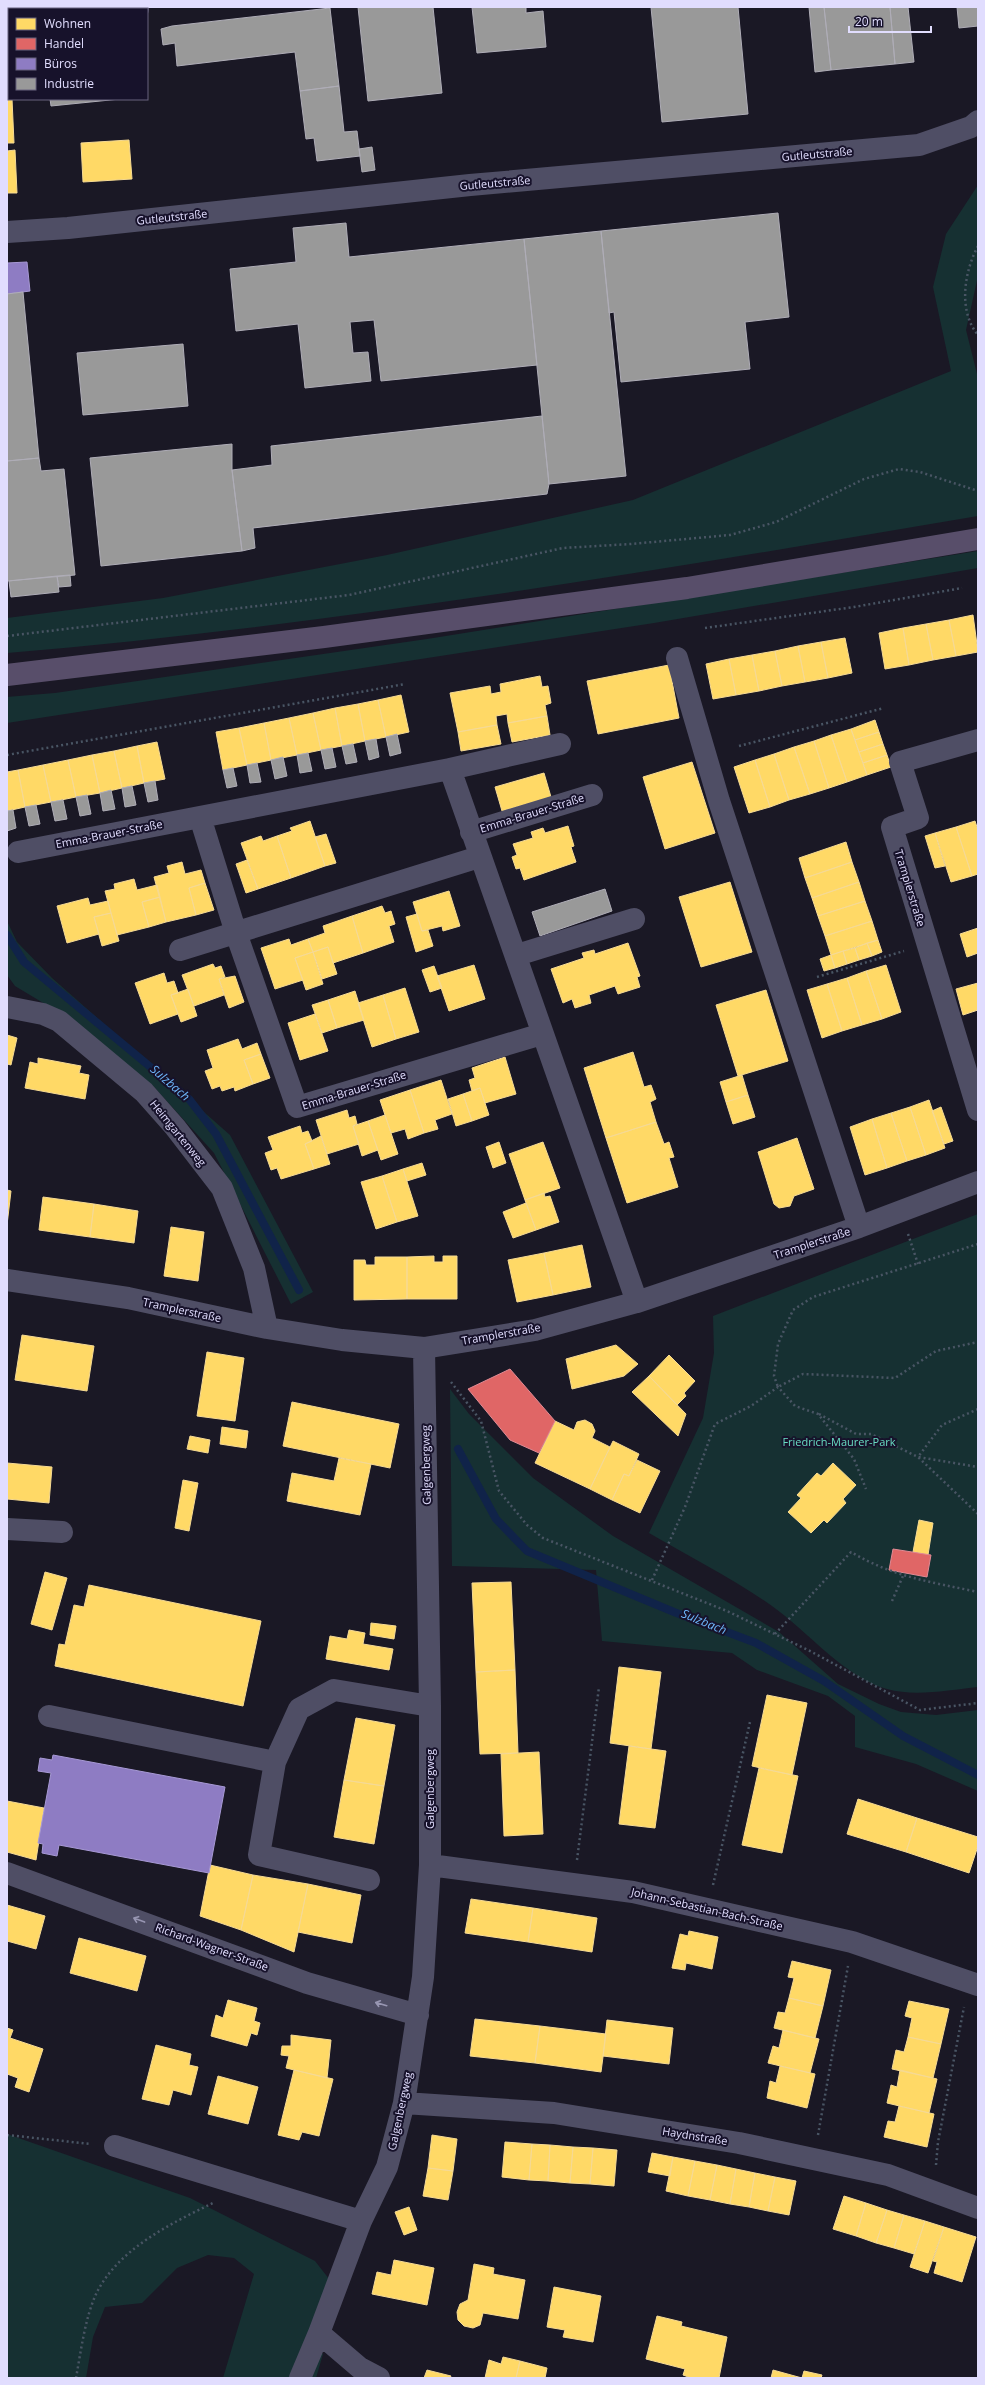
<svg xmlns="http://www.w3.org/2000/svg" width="985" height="2385" viewBox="0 0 985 2385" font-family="'Open Sans',sans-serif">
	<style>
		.green { fill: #163032 }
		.homes { fill: #ffd966; stroke: #f6da94 }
		.shops { fill: #e06666; stroke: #e08a94 }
		.offices { fill: #8e7cc3; stroke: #a799d5 }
		.industry { fill: #999; stroke: #afadb7 }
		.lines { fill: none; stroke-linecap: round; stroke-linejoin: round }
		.stream { stroke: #102349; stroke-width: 8 }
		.path { stroke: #495564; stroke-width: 2.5; stroke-dasharray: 2 3; stroke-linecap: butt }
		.minor { stroke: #4f4e65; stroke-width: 22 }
		.major { stroke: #584e6a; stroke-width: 22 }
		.oneway { stroke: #9896b2 }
		.labels { text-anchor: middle; stroke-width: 4; stroke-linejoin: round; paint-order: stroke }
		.street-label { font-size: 11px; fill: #e1ddfe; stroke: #17122b }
		.park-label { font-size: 11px; fill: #69ddc3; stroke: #17122b }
		.water-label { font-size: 12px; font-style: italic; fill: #6eb6fa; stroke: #17122b }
	</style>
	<rect width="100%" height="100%" fill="#1a1825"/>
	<!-- green -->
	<path class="green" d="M978,185V276L966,330L978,378V516C655,571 334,625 7,653V618L163,598L387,555L633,500L951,371L933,287L946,234Z
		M978,551V568L654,623L7,723V697L55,693L427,639Z
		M7,921L17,942L52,978L230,1135L313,1292L291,1304L214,1153L154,1087L65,1016L15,986L7,975Z
		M978,1214V1687C949,1690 915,1697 887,1689C847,1679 807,1631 772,1606C734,1579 690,1557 649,1533L703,1418L714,1353L713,1316Z
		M450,1389L469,1414L533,1478L613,1536L779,1632L838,1684L879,1704L901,1712L936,1715L978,1710V1791L916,1764L855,1747V1716L828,1696L757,1670L732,1653L602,1641L596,1570L452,1566Z
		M7,2134L190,2198L315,2261L333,2284L312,2347L323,2354L316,2378H223L254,2274L234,2258L208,2255L177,2268L142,2303L105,2307L93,2337L86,2378H7Z"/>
	<!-- homes -->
	<path class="homes" d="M7,94H9V99H12L14,143H7Z
		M129,140L132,179L83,182L81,143Z
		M15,150L17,193H7V151Z
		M973,615L978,652L956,656L949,620Z
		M949,620L956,656L933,660L926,624Z
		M926,624L933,660L909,665L903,628Z
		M903,628L909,665L885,669L879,633Z
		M845,638L852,673L828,678L821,642Z
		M821,642L828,678L805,682L798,646Z
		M798,646L805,682L782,686L775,651Z
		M775,651L782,686L759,691L752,655Z
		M752,655L759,691L736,695L729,659Z
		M729,659L736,695L713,699L706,664Z
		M669,665L679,718L598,734L587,681Z
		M540,676L542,687L548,686L551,703L545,705L547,716L508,723L507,714L496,716L497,725L458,732L450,693L490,686L491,694L501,692L500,684Z
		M401,695L409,732L386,737L378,700Z
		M378,700L386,737L365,741L358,704Z
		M358,704L365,741L342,746L335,708Z
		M335,708L342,746L321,750L313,713Z
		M313,713L321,750L297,755L289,718Z
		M547,716L550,735L512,742L508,723Z
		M289,718L297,755L271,760L264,723Z
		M875,720L879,732L855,740L851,729Z
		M264,723L271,760L247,765L239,728Z
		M497,725L501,744L461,751L458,732Z
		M239,728L247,765L223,770L216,732Z
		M851,729L867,775L847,782L831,735Z
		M879,732L883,744L859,752L855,740Z
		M831,735L847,782L829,788L814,741Z
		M814,741L829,788L810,794L794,747Z
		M157,742L165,779L144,783L137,746Z
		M883,744L887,755L863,763L859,752Z
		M137,746L144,783L122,788L114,751Z
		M794,747L810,794L789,800L774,754Z
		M114,751L122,788L100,793L92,755Z
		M774,754L789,800L770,807L755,760Z
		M92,755L100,793L76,797L68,760Z
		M887,755L891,767L867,775L863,763Z
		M68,760L76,797L51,802L43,765Z
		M755,760L770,807L749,813L734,767Z
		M692,762L715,833L665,849L643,777Z
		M43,765L51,802L25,807L18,770Z
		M18,770L25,807L7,811V772Z
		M544,773L551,797L502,811L495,787Z
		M310,821L325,866L291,878L277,836L292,831L290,828Z
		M975,821L978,830V874L972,876L956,827Z
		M568,826L574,846L571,847L576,862L524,880L520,868L516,869L512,857L517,855L513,844L533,838L531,832L543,828L545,833Z
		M956,827L972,876L951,882L935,833Z
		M935,833L945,866L935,868L925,836Z
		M326,834L336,863L325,866L315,837Z
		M261,836L263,841L277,836L291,878L258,889L241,843Z
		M846,842L852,862L805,878L799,858Z
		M247,860L258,889L246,893L236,864Z
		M182,862L185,874L201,870L205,883L189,888L196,915L166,922L154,877L169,873L167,866Z
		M852,862L859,882L812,898L805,878Z
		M134,879L137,890L157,885L160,897L142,902L149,927L117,935L105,891L115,889L114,884Z
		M730,882L752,952L701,967L679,897Z
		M859,882L865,901L818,916L812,898Z
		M205,883L214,910L196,915L189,888Z
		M449,891L460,926L443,931L442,926L422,931L413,902Z
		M160,897L166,922L149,927L142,902Z
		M88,898L90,905L108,901L111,913L94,917L99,934L67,943L57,906Z
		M865,901L872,921L825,936L818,916Z
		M382,906L385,913L391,911L395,924L389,926L394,942L363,953L352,916Z
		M111,913L119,941L102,946L94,917Z
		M417,914L422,931L428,930L433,946L416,952L406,917Z
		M352,916L363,953L333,963L328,947L313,952L308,939L325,933L323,926Z
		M872,921L878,940L831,955L825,936Z
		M978,928V953L967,957L960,934Z
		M289,939L291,945L308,939L313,952L295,958L303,980L275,989L261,948Z
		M878,940L882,952L872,956L867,943Z
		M628,943L640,976L637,977L640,987L618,994L615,986L589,995L591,1003L575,1008L572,999L563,1003L551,969L584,958L582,953L594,950L595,954Z
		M867,943L872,956L859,960L855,948Z
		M328,947L337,974L322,979L313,952Z
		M855,948L859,960L847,964L843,951Z
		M843,951L847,964L835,968L831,955Z
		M313,952L323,984L306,990L295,958Z
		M831,955L835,968L824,971L820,959Z
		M213,964L215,968L221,966L225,977L219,979L224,995L194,1006L182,975Z
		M474,965L485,999L449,1011L437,976Z
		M886,965L901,1012L882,1019L866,971Z
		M434,966L442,988L430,992L422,970Z
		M866,971L882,1019L862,1025L847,978Z
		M164,973L167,983L174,981L178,993L171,995L178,1014L150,1024L135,983Z
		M235,976L244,1002L229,1008L219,979Z
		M847,978L862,1025L842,1031L827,984Z
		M978,983V1010L963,1015L956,989Z
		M827,984L842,1031L822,1038L807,990Z
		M405,988L419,1032L396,1039L383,995Z
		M188,989L197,1016L181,1022L171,995Z
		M766,990L788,1061L738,1076L716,1005Z
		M355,991L364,1020L337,1028L328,1000Z
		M383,995L396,1039L372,1047L358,1003Z
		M328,1000L337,1028L322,1033L312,1005Z
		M315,1014L328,1051L300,1060L288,1023Z
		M7,1035L17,1038L11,1065L7,1064Z
		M238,1039L242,1049L257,1043L261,1054L244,1060L253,1084L235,1091L234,1087L222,1091L220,1086L212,1089L205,1071L213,1068L207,1050Z
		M633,1052L644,1087L651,1085L656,1099L650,1102L656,1122L606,1138L584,1068Z
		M261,1054L270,1078L253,1084L244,1060Z
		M505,1057L516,1094L485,1103L480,1088L472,1091L469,1080L475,1078L472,1068Z
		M38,1058L81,1066L79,1073L89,1075L85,1099L25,1088L30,1062L38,1064Z
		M742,1075L748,1095L726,1102L720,1082Z
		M441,1080L452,1114L435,1120L438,1129L424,1133L410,1090Z
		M480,1088L489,1115L472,1121L463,1094Z
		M410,1090L424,1133L408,1139L405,1129L391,1133L380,1100Z
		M463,1094L472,1121L456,1126L448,1099Z
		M748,1095L755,1117L733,1124L726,1102Z
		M929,1100L945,1148L926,1155L910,1107Z
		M910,1107L926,1155L907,1161L891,1113Z
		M941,1107L953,1141L944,1144L932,1111Z
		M347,1110L349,1118L355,1116L357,1124L353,1126L359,1144L327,1154L316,1120Z
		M891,1113L907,1161L887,1168L872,1119Z
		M385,1115L398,1154L381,1160L368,1121Z
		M872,1119L887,1168L865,1175L850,1127Z
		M368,1121L378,1150L362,1156L353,1126Z
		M656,1122L664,1144L669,1142L674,1157L669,1158L678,1187L627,1203L606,1138Z
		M300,1126L302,1133L308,1131L312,1141L305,1144L314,1169L281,1179L277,1168L271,1170L265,1153L273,1150L268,1137Z
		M321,1136L330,1164L314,1169L305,1144Z
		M797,1138L814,1189L794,1196L790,1206L779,1208L774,1204L758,1152Z
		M499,1142L506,1163L493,1168L486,1147Z
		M543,1142L560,1188L525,1200L509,1154Z
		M422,1163L426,1175L407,1181L403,1169Z
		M403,1169L418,1216L397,1222L382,1176Z
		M382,1176L397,1222L376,1229L361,1182Z
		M7,1190L11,1191L7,1225Z
		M544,1193L545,1197L550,1196L559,1222L536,1230L525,1200Z
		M43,1197L94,1204L90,1237L39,1230Z
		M526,1203L536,1230L513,1238L503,1212Z
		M94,1204L138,1211L134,1243L90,1237Z
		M171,1227L204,1232L198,1281L164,1276Z
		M582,1245L591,1287L553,1295L544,1253Z
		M544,1253L553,1295L517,1302L508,1260Z
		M434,1256V1262H443V1256H457V1299H407V1257Z
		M375,1257H407V1299L354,1300V1260H365L366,1265H375Z
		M22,1335L94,1346L87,1391L15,1380Z
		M616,1345L638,1364L624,1376L572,1389L566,1359Z
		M207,1352L244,1358L235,1421L197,1416Z
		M669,1355L695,1381L684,1393L686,1396L677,1405L649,1376Z
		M649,1376L686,1414L678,1436L632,1392Z
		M292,1402L399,1424L390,1468L283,1446Z
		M585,1420L592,1424L595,1431L592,1438L610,1447L590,1489L535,1463L555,1421L574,1430L577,1422Z
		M222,1427L248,1431L246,1448L220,1444Z
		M190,1436L210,1440L208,1453L187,1449Z
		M613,1441L639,1454L629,1476L624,1474L612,1500L590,1489Z
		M339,1458L371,1464L360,1515L287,1501L292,1473L334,1481Z
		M637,1460L660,1471L640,1513L612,1500L624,1474L629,1476Z
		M7,1463L52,1467L49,1503L7,1499Z
		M833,1463L856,1485L843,1499L846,1503L827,1523L824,1520L811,1533L788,1512L801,1498L797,1495L817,1473L821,1476Z
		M183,1480L198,1483L189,1531L175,1528Z
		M919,1520L933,1523L928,1555L913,1552Z
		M45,1572L67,1578L52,1630L31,1624Z
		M511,1582L515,1670L476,1672L472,1583Z
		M89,1585L261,1621L243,1706L55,1666L59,1644L65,1645L74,1605L84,1607Z
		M371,1623L396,1626L394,1639L370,1635Z
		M349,1630L365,1633L363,1644L393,1649L389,1670L326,1659L330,1636L347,1639Z
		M619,1667L661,1672L651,1749L610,1743Z
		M515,1670L518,1753L480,1754L476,1672Z
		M767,1695L807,1703L792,1775L752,1766Z
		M356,1718L395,1725L384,1786L344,1780Z
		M629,1746L666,1751L655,1828L619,1824Z
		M539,1752L543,1834L504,1836L501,1754Z
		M759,1768L798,1776L782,1853L742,1845Z
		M344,1780L384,1786L374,1844L334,1837Z
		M858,1799L917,1818L906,1852L847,1834Z
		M7,1801L44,1808L36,1860L7,1852Z
		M917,1818L978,1837V1846L969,1873L906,1852Z
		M210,1865L253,1875L241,1930L200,1916Z
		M253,1875L308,1884L294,1952L241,1930Z
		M308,1884L361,1895L352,1943L298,1932Z
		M471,1899L533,1908L528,1942L465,1933Z
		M7,1905L45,1916L36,1949L7,1941Z
		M533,1908L597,1918L592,1952L528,1942Z
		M689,1931L718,1937L712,1969L686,1963L685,1970L672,1968L680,1934L688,1936Z
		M79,1938L146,1956L137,1991L70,1973Z
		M792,1961L831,1970L823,2006L789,1998L794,1978L788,1977Z
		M789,1998L823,2006L815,2038L774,2028L778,2012L785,2013Z
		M228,2000L257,2008L254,2021L260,2023L257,2035L251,2033L247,2046L211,2036L216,2015L223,2018Z
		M909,2001L949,2009L941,2044L908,2037L912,2018L905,2016Z
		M475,2019L540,2026L535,2063L470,2056Z
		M607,2020L673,2028L669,2064L603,2056Z
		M540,2026L606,2034L601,2072L535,2063Z
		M7,2028L13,2030L10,2038L43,2049L29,2092L15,2087L18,2078L7,2074Z
		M783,2030L819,2039L810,2073L768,2063L773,2046L779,2048Z
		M291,2035L331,2040L327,2078L286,2068L289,2056L281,2055L282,2046H291Z
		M908,2037L941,2044L933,2078L892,2069L896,2050L904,2052Z
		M156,2045L191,2054L189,2065L198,2067L191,2095L173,2090L169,2105L142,2099Z
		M780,2066L815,2074L807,2108L767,2098L770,2081L776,2083Z
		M294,2070L333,2079L319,2136L302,2132L299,2140L278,2135Z
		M900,2070L937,2079L929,2113L887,2103L891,2085L897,2087Z
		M218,2076L258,2087L248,2124L208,2114Z
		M899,2106L934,2114L927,2147L884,2137L888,2121L895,2122Z
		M432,2135L457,2139L453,2171L428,2168Z
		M505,2142L532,2144L529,2180L502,2177Z
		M532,2144L550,2145L548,2181L529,2180Z
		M550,2145L573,2147L570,2183L548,2181Z
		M573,2147L593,2148L590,2184L570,2183Z
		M593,2148L617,2150L614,2186L590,2184Z
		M652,2153L673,2157L670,2176L648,2172Z
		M673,2157L695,2161L688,2196L666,2191Z
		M695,2161L717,2165L710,2200L688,2196Z
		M717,2165L736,2169L730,2204L710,2200Z
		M428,2168L453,2171L448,2200L423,2196Z
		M736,2169L755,2173L749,2207L730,2204Z
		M755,2173L775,2177L768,2211L749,2207Z
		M775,2177L796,2181L789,2215L768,2211Z
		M844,2196L866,2203L856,2236L833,2229Z
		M866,2203L887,2210L876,2243L856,2236Z
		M409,2207L417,2230L404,2235L395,2212Z
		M887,2210L904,2215L894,2248L876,2243Z
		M904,2215L925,2221L914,2254L894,2248Z
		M925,2221L944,2227L928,2273L910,2267Z
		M944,2227L976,2237L962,2282L934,2273L937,2262L933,2261Z
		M394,2260L434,2268L427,2305L372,2294L377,2272L391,2275Z
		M474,2264L494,2268L493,2274L525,2280L518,2319L483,2313L480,2325L473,2328L464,2326L458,2320L457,2312L460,2304L468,2300Z
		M554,2287L601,2296L593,2342L563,2337L565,2330L547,2327Z
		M657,2316L682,2322L681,2326L727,2337L719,2378H691L683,2375L685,2369L646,2359Z
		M503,2357L520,2361L516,2378H485L489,2360L501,2364Z
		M520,2361L547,2368L545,2378H516Z
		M427,2370L451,2376L450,2378H424Z
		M773,2370L802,2378L804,2371L822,2375L821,2378H771Z"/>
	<!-- shops -->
	<path class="shops" d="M510,1369L555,1421L539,1453L510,1440L468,1389Z
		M893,1549L931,1555L927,1577L889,1570Z"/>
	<!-- offices -->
	<path class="offices" d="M27,262L30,291L7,294V263Z
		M53,1755L225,1787L209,1873L59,1845L57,1856L42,1853L43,1844L38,1843L51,1773L38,1771L40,1758L52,1760Z"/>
	<!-- industry -->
	<path class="industry" d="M40,7H120V9H41Z
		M358,7H433L442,93L368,101Z
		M472,7H526V13L543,11L546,47L477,53Z
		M651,7H738L748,114L662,122Z
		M809,7H824L831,70L815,72Z
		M824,7H890L895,64L831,70Z
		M890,7H908L914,62L895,64Z
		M957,7H978V26L959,28Z
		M330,8L339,86L300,91L295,52L177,66L175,43L163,45L161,29L172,26Z
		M339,86L344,132L357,131L360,156L317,161L314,138L306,139L300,91Z
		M50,99H120L51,106Z
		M372,147L375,170L362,172L359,149Z
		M778,213L789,317L745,322L750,369L621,382L614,312L609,313L601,231Z
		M346,223L349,257L524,239L537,365L381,381L374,320L350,322L353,353L368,352L371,381L305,388L298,324L236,331L230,269L296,262L293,228Z
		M601,231L626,476L549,484L524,239Z
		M23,292L39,458L7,461V294Z
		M183,344L188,406L83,415L77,353Z
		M542,416L549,484L547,494L253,528L255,548L242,551L232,470L272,465L271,446Z
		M232,444V470L242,551L101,566L90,458Z
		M39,458L41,471L64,469L75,575L7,581V461Z
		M70,575L71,586L59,587L57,576Z
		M57,576L59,592L11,597L9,581Z
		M397,734L401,753L390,756L386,737Z
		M376,739L379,757L369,760L365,741Z
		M353,744L357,762L346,764L342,746Z
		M332,748L336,767L325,769L321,750Z
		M308,753L312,771L300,773L297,755Z
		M283,757L287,776L275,779L271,760Z
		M257,763L261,782L250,783L247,765Z
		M233,768L237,786L227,788L223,770Z
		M155,781L158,800L148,802L144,783Z
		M132,786L136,805L125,807L122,788Z
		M111,790L115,809L103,811L100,793Z
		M87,795L91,814L80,816L76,797Z
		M63,800L67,819L55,821L51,802Z
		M36,805L40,824L29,826L25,807Z
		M13,810L16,828L7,831V811Z
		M605,889L612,911L540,936L532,912Z"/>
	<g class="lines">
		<!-- stream -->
		<path class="stream" d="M7,935L24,962L189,1099L216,1134L299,1290
			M458,1449L496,1519L527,1551L674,1612L756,1643L824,1681L903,1736L978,1775"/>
		<!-- path -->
		<path class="path" d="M978,246C964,272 958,311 978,335
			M705,628L854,607L962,588
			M7,636L349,595L563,548L631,544L730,535L776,522L864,479L899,469L920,472L978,491
			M739,746L884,708
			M7,755L405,684
			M817,977L904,951
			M908,1234L918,1264
			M978,1244L813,1297L793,1310L778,1344L774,1376L778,1387L803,1374L895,1378L936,1351L978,1342
			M451,1382L481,1421L499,1491L527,1525L543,1538L727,1611L810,1651L920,1710L978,1703
			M978,1409L942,1425L918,1457L978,1514
			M819,1414L856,1434H871L918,1457L978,1467
			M652,1580L685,1507L715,1424L751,1406L778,1387L795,1406L818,1414L854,1459L866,1489
			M892,1601L903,1576
			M775,1634L851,1552C893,1577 931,1582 978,1592
			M577,1860L599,1687
			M713,1885L750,1722
			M7,2135L91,2144
			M818,2135L848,1966
			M936,2165L938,2142L964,2007
			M76,2378C81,2351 85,2317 97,2292C120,2248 170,2224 213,2203"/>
		<!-- minor -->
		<path class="minor" d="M137,7L138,9
			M7,232L68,228L470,185L919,145L971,127L978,121
			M677,658L719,801L859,1227
			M978,740L900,762L918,818L892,827L978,1110
			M450,769L560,744
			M200,817L236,933L297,1107L542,1034
			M471,832L592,795
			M18,852L450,769L637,1302
			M180,950L479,857
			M517,955L634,919
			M7,1007L43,1014L59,1021L144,1092L175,1127L222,1188L254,1268L267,1328
			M7,1280L128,1298L267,1328L342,1340L424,1348L535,1330L637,1302L859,1227L978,1182
			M7,1529L62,1532
			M49,1716L275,1762
			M430,1865L633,1892L852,1942L978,1985
			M7,1873L307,1983L418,2015
			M369,1880L259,1855L275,1762L299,1709L334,1690L430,1706
			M404,2103L554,2113L739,2143L888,2175L978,2208
			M115,2146L361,2221
			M319,2333L360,2368L379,2378
			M300,2378L319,2333L361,2221L387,2167L404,2103L423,1977L430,1865V1706L424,1348"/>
		<!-- major -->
		<path class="major" d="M7,675L324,637L687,588L978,539"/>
	</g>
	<!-- one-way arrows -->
	<defs><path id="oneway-shaft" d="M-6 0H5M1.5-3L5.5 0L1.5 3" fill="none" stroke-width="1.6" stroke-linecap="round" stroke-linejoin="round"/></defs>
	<g class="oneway">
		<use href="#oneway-shaft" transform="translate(139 1920) rotate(-160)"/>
		<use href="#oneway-shaft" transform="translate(381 2004) rotate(-164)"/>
	</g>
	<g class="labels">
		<!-- street labels -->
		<g class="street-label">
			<text transform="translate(817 154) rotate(-5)" y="4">Gutleutstraße</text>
			<text transform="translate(495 183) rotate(-5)" y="4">Gutleutstraße</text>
			<text transform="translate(172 217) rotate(-6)" y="4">Gutleutstraße</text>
			<text transform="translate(532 813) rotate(-17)" y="4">Emma-Brauer-Straße</text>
			<text transform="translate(109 834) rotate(-11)" y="4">Emma-Brauer-Straße</text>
			<text transform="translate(910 888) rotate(73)" y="4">Tramplerstraße</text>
			<text transform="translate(354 1090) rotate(-17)" y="4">Emma-Brauer-Straße</text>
			<text transform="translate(178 1133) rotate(51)" y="4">Heimgartenweg</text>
			<text transform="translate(812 1243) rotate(-18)" y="4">Tramplerstraße</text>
			<text transform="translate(182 1310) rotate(12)" y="4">Tramplerstraße</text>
			<text transform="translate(501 1334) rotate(-10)" y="4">Tramplerstraße</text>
			<text transform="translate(426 1465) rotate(-91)" y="4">Galgenbergweg</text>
			<text transform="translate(430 1789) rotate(-90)" y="4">Galgenbergweg</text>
			<text transform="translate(707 1909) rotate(13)" y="4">Johann-Sebastian-Bach-Straße</text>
			<text transform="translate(212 1947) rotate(20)" y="4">Richard-Wagner-Straße</text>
			<text transform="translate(400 2111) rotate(-78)" y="4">Galgenbergweg</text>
			<text transform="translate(695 2136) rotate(9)" y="4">Haydnstraße</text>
		</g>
		<!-- park labels -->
		<g class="park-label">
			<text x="839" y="1446">Friedrich-Maurer-Park</text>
		</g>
		<!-- water labels -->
		<g class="water-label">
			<text transform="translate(170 1083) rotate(41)" y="4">Sulzbach</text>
			<text transform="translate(704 1622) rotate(22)" y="4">Sulzbach</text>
		</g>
	</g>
	<!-- border -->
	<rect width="985" height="2385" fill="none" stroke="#e1ddfe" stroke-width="16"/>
	<!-- legend -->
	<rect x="8" y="8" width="140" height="92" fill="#17122b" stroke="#68637f"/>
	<rect x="16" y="18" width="20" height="12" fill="#ffd966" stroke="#68637f"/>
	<text x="44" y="28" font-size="12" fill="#e1ddfe">Wohnen</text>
	<rect x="16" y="38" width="20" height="12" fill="#e06666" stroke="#68637f"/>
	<text x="44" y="48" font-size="12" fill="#e1ddfe">Handel</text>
	<rect x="16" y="58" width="20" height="12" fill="#8e7cc3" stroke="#68637f"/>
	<text x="44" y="68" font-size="12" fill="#e1ddfe">Büros</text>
	<rect x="16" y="78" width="20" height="12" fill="#999999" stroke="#68637f"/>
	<text x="44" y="88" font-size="12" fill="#e1ddfe">Industrie</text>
	<!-- scale -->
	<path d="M849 26v6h82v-6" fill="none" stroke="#e1ddfe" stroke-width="2"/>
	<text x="855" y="26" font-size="12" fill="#e1ddfe" stroke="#17122b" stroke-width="3" paint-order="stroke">20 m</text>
</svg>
